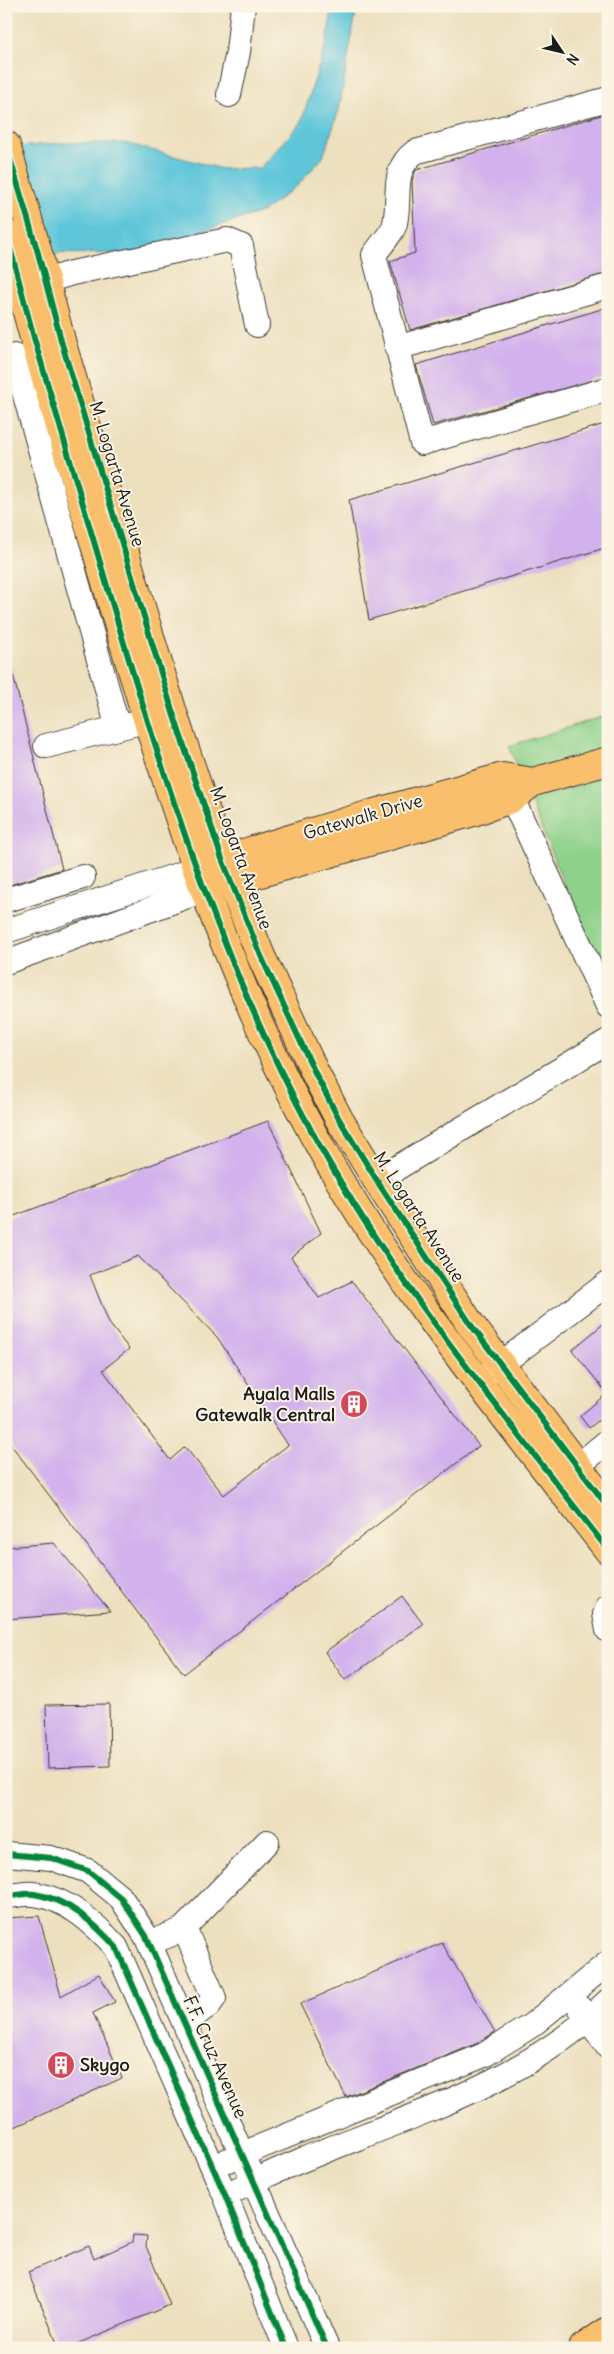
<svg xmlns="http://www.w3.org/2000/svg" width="614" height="2354" viewBox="0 0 614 2354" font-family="Delius,sans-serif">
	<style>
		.green { fill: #8dd18a; stroke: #547653 }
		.water { fill: #5ec6da; stroke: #3d717b }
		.building { fill: #d2b1ec; fill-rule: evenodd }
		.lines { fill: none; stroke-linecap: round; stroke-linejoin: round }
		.minor-casing { stroke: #3b3934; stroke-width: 26 }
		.major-casing { stroke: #3b3934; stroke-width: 30 }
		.minor { stroke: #fff; stroke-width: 24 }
		.major { stroke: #f9bf6d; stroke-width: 28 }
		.cycleway-casing { stroke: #fcf5e5; stroke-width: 9 }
		.cycleway { stroke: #00873e; stroke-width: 6 }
		.labels { text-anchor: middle; stroke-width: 4; stroke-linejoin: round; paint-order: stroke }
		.street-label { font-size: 18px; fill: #1c1c1c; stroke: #fcf5e5 }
		.poi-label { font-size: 18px; font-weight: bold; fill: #1c1c1c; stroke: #fcf5e5; text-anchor: end }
	</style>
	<rect width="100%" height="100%" fill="#fcf5e5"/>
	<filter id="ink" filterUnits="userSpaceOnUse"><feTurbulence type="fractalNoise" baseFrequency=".02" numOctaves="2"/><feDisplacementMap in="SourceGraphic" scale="10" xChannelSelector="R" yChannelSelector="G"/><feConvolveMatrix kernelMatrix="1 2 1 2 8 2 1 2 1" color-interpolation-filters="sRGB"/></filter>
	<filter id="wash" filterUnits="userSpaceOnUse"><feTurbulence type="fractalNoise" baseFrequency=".0096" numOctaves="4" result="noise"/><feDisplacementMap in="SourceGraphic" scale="20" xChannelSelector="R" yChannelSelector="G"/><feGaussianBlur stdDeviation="1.12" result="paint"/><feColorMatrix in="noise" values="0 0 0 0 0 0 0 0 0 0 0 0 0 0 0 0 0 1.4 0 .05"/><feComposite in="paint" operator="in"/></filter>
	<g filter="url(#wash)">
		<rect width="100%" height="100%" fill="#ede0bf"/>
		<!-- green -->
		<path class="green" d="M608,715V983L579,922L509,746Z"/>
		<!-- water -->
		<path class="water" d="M333,6H357L339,110L323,157L298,185L262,212L205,230L156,253L6,254V148L60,143H125L222,169L260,168L301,123L326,44Z"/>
		<g id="blocks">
			<!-- building -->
			<path class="building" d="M608,113V273L410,330L390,261L415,253L412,180L416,170Z
				M608,307V376L433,425L416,365Z
				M608,423V547L369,620L349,500Z
				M6,667H11L62,869L6,886Z
				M268,1121L321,1233L291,1257L319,1298L352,1281L479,1446L184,1674L6,1438V1219ZM138,1256L217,1337L288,1445L224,1495L185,1447L170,1460L103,1370L129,1349L109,1323L90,1275Z
				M608,1320V1413L589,1428L580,1416L607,1393L572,1350Z
				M54,1543L110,1611L6,1619V1547Z
				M402,1596L423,1624L345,1680L325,1652Z
				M109,1704L110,1766L48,1768L46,1705Z
				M39,1916L61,1996L99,1974L115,2002L93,2013L122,2078L6,2131V1918Z
				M442,1943L495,2032L478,2043L346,2097L300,2004Z
				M133,2235L147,2236L146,2246L170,2305L67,2348H59L28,2272L89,2246L94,2259L132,2242Z"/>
		</g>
	</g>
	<g filter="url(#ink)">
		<use href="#blocks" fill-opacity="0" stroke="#3b3934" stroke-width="1"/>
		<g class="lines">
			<!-- minor casing -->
			<g class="minor-casing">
				<path id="minor" d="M229,95L238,52L243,6
					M608,99L415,152C390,170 401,197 395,223C394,231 379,247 374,255L422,443L608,389
					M46,281L72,273L227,240L241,246L257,325
					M397,348L608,286
					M14,356L118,728
					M46,746L133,724
					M505,783L608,1006
					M6,900L83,877
					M6,931L196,869
					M6,962L204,890
					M379,1184L400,1166L608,1041
					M485,1376L608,1283
					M563,1478L608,1441
					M608,1607L605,1614L608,1630
					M6,1854L51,1858L88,1871L121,1898L146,1936L327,2348
					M6,1896C15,1896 25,1893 34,1894C68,1899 94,1923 116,1947L225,2195L286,2348
					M182,1930L267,1842
					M149,1943L182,1930L188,1937L214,1998L209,2005L184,2023
					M580,2008L608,2047
					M228,2160L484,2055L532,2025L608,1963
					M238,2189C361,2127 507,2100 608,2001"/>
			</g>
			<!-- major casing -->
			<g class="major-casing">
				<path id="major" d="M6,145L38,253L62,344L173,713L222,859L261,956L316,1075L339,1119L379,1184L471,1325L608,1507
					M6,234C18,274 27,315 39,355C66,447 93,538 120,630C171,801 226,973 311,1130C392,1281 504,1414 608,1550
					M205,865L371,814L503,777L533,782
					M212,887L473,812L511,799L533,782L608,761
					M583,2348L608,2331"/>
			</g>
			<!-- minor -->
			<use href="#minor" class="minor"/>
			<!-- major -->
			<use href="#major" class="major"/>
			<!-- cycleway casing -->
			<g class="cycleway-casing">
				<path id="cycleway" d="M6,145L38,253L62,344L173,713L222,859L261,956L316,1075L339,1119L379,1184L471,1325L608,1507
					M6,234C18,274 27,315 39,355C66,447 93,538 120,630C171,801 226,973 311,1130C392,1281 504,1414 608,1550
					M6,1854L51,1858L88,1871L121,1898L146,1936L327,2348
					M6,1896C15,1896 25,1893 34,1894C68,1899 94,1923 116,1947L225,2195L286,2348"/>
			</g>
			<!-- cycleway -->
			<use href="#cycleway" class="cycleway"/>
		</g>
	</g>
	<!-- icons -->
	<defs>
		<g id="building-disc" transform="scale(1.4375)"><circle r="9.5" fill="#d1495b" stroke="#fcf5e5"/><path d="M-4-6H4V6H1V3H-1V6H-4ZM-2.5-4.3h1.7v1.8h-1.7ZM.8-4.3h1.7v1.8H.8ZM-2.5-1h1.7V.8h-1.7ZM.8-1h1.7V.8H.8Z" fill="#fff"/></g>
	</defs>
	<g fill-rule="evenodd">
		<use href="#building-disc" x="354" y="1404"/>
		<use href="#building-disc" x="61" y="2065"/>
	</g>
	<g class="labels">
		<!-- street labels -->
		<g class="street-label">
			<text transform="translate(117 474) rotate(73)" y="6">M. Logarta Avenue</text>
			<text transform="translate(363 817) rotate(-16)" y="6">Gatewalk Drive</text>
			<text transform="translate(241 858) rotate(70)" y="6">M. Logarta Avenue</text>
			<text transform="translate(419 1217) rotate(57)" y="6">M. Logarta Avenue</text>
			<text transform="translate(215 2057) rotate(66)" y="6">F.F. Cruz Avenue</text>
		</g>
		<!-- poi labels -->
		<g class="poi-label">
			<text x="335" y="1400">Ayala Malls<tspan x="335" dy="21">Gatewalk Central</tspan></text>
			<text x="80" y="2071" text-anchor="start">Skygo</text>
		</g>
	</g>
	<!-- margin -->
	<rect width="614" height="2354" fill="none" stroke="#fcf5e5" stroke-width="25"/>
	<!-- north arrow -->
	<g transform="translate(562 52) rotate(125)" stroke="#fcf5e5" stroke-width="4" paint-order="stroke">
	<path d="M0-4L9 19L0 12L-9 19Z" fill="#1c1c1c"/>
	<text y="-8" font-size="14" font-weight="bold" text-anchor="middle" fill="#1c1c1c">N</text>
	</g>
</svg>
